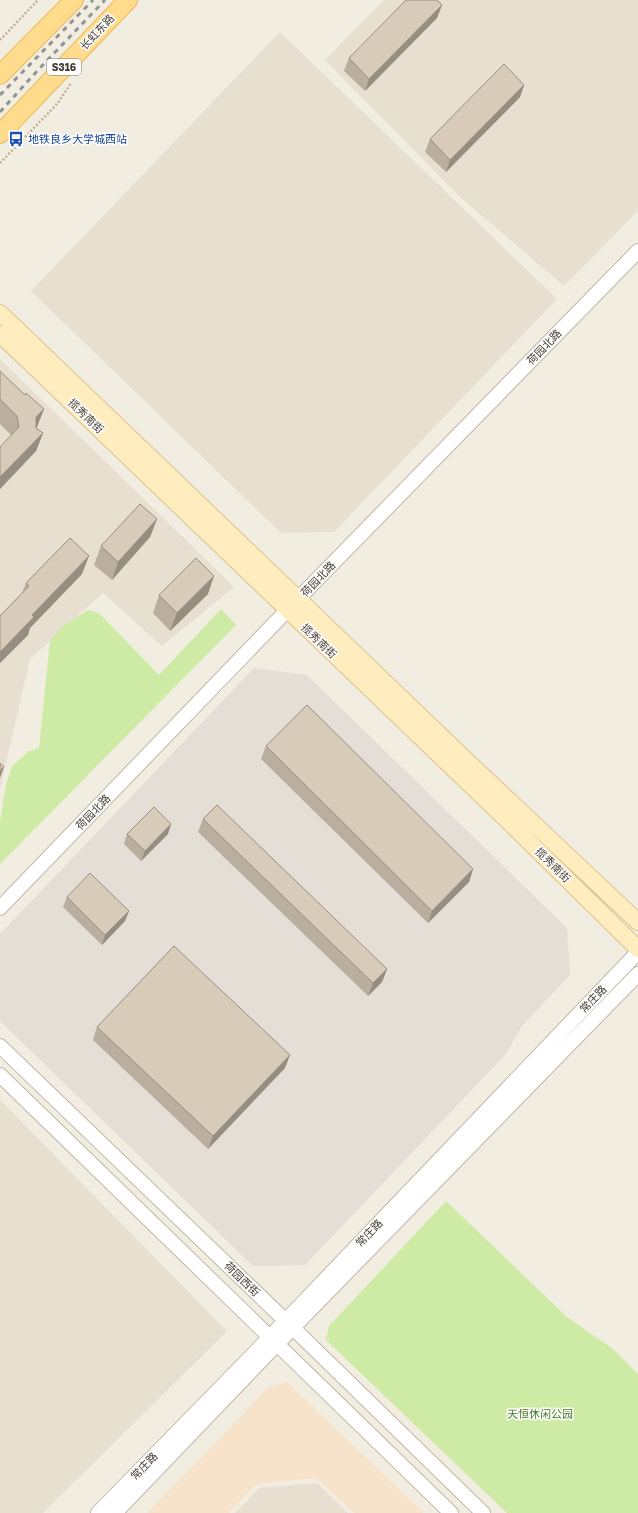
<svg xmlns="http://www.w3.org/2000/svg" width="638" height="1513" viewBox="0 0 638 1513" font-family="'Golos Text','Noto Sans SC',sans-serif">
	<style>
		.residential { fill: #e7dfcf }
		.commercial { fill: #f7e3ca }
		.industrial { fill: #e4ded7 }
		.green { fill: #ceeba6 }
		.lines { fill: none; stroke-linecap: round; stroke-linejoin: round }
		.tertiary-casing { stroke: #c1b7a7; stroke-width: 16 }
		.secondary-casing { stroke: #d9c38f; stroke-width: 18 }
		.primary-casing { stroke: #ecba56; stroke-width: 20 }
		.path { stroke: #c1b094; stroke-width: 2.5; stroke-dasharray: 2 2; stroke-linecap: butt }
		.tertiary { stroke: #fff; stroke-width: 14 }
		.secondary { stroke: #ffedbf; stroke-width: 16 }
		.primary { stroke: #ffdb8e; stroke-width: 18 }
		.rail { stroke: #939393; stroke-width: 3; stroke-dasharray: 5 5; stroke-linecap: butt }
		.wall { fill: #baaf9f }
		.shaded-wall { fill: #978e82 }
		.building { fill: #d8cbb9; stroke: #978e82 }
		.labels { text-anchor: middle; stroke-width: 3; stroke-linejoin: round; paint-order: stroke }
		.shield { fill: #fff; stroke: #7c7670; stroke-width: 1 }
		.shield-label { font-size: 10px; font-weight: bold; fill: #443c32 }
		.street-label { font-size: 11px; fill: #443c32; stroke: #fff }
		.transit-label { font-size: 11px; fill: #164399; stroke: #fff; text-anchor: start }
		.park-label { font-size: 11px; fill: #467922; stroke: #fff }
	</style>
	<rect width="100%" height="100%" fill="#f2ede1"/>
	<!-- residential -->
	<path class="residential" d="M384,0H638V211L564,286L458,195L325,60Z
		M280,32L557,299L334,532L281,533L31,291Z
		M0,359L234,587L162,646L103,593L30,659L0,789Z
		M0,1100L227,1331L43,1513H0Z
		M317,1483L348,1513H235L259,1488Z"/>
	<!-- commercial -->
	<path class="commercial" d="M287,1382L424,1513H354L316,1478L256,1484L229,1513H147L269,1387Z"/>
	<!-- industrial -->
	<path class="industrial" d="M254,668L307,675L567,928L570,975L522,1026L505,1055L305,1265L253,1266L0,1021V934Z"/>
	<!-- green -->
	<path class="green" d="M221,609L236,625L0,864V822L6,785L12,766L29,751L39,748L50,641L62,627L88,610L99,613L159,675Z
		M446,1201L567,1317L613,1349L638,1374V1513H507L326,1340L329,1326Z"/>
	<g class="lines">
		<!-- tertiary casing -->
		<g class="tertiary-casing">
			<path id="tertiary" d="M0,908L298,599L638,251
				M0,1046L293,1328L483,1513
				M0,1075L451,1513
				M98,1513L270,1337L638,952
				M115,1513L277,1344L638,974"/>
		</g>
		<!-- secondary casing -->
		<g class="secondary-casing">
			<path id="secondary" d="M0,313L466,760L638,922
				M0,334L509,822L638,949"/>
		</g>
		<!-- primary casing -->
		<g class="primary-casing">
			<path id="primary" d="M0,75L74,0
				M0,134L128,0"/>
		</g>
		<!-- path -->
		<path class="path" d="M0,40L38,0
			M0,163L58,103L71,83"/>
		<!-- tertiary -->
		<use href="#tertiary" class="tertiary"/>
		<!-- secondary -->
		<use href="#secondary" class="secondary"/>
		<!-- primary -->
		<use href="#primary" class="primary"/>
		<!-- rail -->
		<path class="rail" d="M0,95L93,0
			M0,112L38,70L105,0"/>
	</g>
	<!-- wall -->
	<path class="wall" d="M442,5L437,18L365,91L344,71L349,58Z
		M524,85L520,97L446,172L425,152L430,139Z
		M0,371L25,395L44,409L36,428L43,433L36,451L0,489V447L11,436L10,434L0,424Z
		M157,519L150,537L112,580L94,565L101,546Z
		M82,574L30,628L28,635L0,663V616L22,593L26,583Z
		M208,594L170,631L153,613L159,595Z
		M266,746L473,869L469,882L428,923L261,759Z
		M203,819L387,969L382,982L368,996L198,832Z
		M127,834H168L141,861L124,844Z
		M67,897L129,911L125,921L102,945L63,907Z
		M97,1027L285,1068L208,1149L93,1040Z"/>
	<!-- shaded-wall -->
	<path class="shaded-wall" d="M442,5L437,18L365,91L369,79Z
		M524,85L520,97L446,172L450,160Z
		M44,409L37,427L30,435L36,417Z
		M43,433L36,451L0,489V477Z
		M157,519L150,537L112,580L118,562Z
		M89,556L82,574L30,628L28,635L0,663V652L32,615Z
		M214,576L208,594L170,631L177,613Z
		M4,767L0,778V771Z
		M171,824L168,834L141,861L145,851Z
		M473,869L469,882L428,923L432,911Z
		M129,911L125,921L102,945L105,935Z
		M387,969L382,982L368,996L373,983Z
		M290,1055L285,1068L208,1149L213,1136Z"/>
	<!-- building -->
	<path class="building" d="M406,0H437L442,5L369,79L349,58Z
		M504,64L524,85L450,160L430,139Z
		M0,371L25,395L26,393L44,409L36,417V428L43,433L0,477V447L19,427L17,416L0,399Z
		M140,504L157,519L118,562L101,546Z
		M70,538L89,556L32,615L34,617L0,652V616L29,586L26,583Z
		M196,558L214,576L177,613L159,595Z
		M307,705L473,869L432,911L266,746Z
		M0,763L4,767L0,771Z
		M217,805L387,969L373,983L203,819Z
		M154,807L171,824L145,851L127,834Z
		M90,873L129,911L105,935L67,897Z
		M174,946L290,1055L213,1136L97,1027Z"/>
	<!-- icons -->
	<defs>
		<g id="bus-bare" transform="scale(1.2)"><path d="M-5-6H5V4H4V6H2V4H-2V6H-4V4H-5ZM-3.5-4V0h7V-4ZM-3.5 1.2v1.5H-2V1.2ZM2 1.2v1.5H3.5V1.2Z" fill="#1a4fb4" stroke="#fff" stroke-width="2.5" paint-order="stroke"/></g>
	</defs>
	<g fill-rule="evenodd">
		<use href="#bus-bare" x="16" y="139"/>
	</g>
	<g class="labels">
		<!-- shield labels -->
		<rect class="shield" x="47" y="59" width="34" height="16" rx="3"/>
		<g class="shield-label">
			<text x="64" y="71">S316</text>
		</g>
		<!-- street labels -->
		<g class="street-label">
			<text transform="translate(97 32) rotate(-47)" y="4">长虹东路</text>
			<text transform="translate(544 347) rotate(-46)" y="4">荷园北路</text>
			<text transform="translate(86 416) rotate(44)" y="4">揽秀南街</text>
			<text transform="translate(318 579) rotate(-46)" y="4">荷园北路</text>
			<text transform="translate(319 641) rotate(44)" y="4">揽秀南街</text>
			<text transform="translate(93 812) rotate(-46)" y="4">荷园北路</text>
			<text transform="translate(553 865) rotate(45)" y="4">揽秀南街</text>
			<text transform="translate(593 999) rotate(-46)" y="4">常庄路</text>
			<text transform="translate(369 1233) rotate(-46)" y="4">常庄路</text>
			<text transform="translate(242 1279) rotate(44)" y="4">荷园西街</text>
			<text transform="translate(144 1466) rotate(-46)" y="4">常庄路</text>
		</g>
		<!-- transit labels -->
		<g class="transit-label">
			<text x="28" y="143">地铁良乡大学城西站</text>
		</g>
		<!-- park labels -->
		<g class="park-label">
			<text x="540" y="1418">天恒休闲公园</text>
		</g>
	</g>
</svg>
